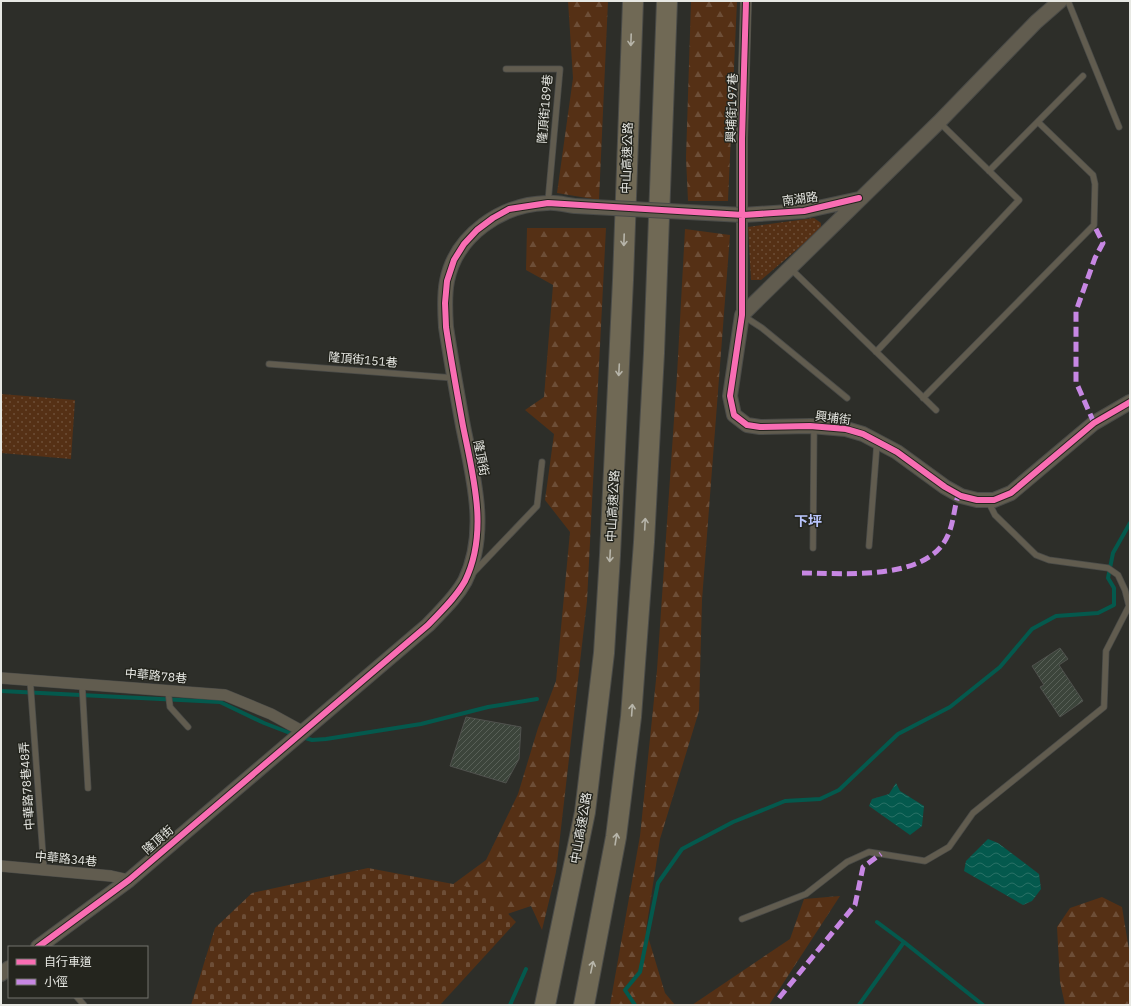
<svg xmlns="http://www.w3.org/2000/svg" width="1131" height="1006" viewBox="0 0 1131 1006" font-family="'IBM Plex Sans','Noto Sans TC',sans-serif">
	<style>
		.grass { fill: url(#grass-dots) }
		.forest { fill: url(#forest-firs) }
		.cemetery { fill: url(#cemetery-stones) }
		.water { fill: url(#water-waves) }
		.lines { fill: none; stroke-linecap: round; stroke-linejoin: round }
		.stream { stroke: #04594d; stroke-width: 4 }
		.building { fill: url(#building-hatch); stroke: #50524e }
		.service-casing { stroke: #4a4b48; stroke-width: 7 }
		.minor-casing { stroke: #4a4b48; stroke-width: 12 }
		.tertiary-casing { stroke: #4a4b48; stroke-width: 16 }
		.motorway-casing { stroke: #4a4b48; stroke-width: 22 }
		.service { stroke: #615c4f; stroke-width: 5.5 }
		.minor { stroke: #615c4f; stroke-width: 11 }
		.tertiary { stroke: #615c4f; stroke-width: 14 }
		.motorway { stroke: #706955; stroke-width: 20 }
		.tertiary-bridge-casing { stroke: #4a4b48; stroke-width: 16; stroke-linecap: butt }
		.tertiary-bridge { stroke: #615c4f; stroke-width: 14 }
		.quiet { stroke: #c787e3; stroke-width: 5; stroke-dasharray: 10 5; stroke-linecap: butt }
		.cycleway-casing { stroke: #24251e; stroke-width: 8 }
		.cycleway { stroke: #f96db3; stroke-width: 6 }
		.oneway { stroke: #b7b5aa }
		.labels { text-anchor: middle; stroke-width: 3; stroke-linejoin: round; paint-order: stroke }
		.street-label { font-size: 12px; fill: #e7e8e3; stroke: #24251e }
		.quarter-label { font-size: 14px; font-weight: bold; fill: #b9c5fd; stroke: #24251e }
	</style>
	<defs>
		<pattern id="grass-dots" width="8" height="8" patternUnits="userSpaceOnUse"><rect width="8" height="8" fill="#553015"/><path d="M2 2h.1M6 6h.1" fill="none" stroke="#6d4e37" stroke-width="1.8" stroke-linecap="round"/></pattern>
		<pattern id="forest-firs" width="22" height="20" patternUnits="userSpaceOnUse"><rect width="22" height="20" fill="#553015"/><path d="M5 1l3.5 6h-7zM16 11l3.5 6h-7z" fill="#6d4e37"/></pattern>
		<pattern id="cemetery-stones" width="16" height="16" patternUnits="userSpaceOnUse"><rect width="16" height="16" fill="#553015"/><path d="M2 7V4a2 2 0 0 1 4 0v3zM10 15v-3a2 2 0 0 1 4 0v3z" fill="#6d4e37"/></pattern>
		<pattern id="water-waves" width="16" height="10" patternUnits="userSpaceOnUse"><rect width="16" height="10" fill="#04594d"/><path d="M0 5q4-4 8 0t8 0" fill="none" stroke="#297166"/></pattern>
		<pattern id="building-hatch" width="6" height="6" patternUnits="userSpaceOnUse"><rect width="6" height="6" fill="#3c453b"/><path d="M-1 1l2-2M0 6l6-6M5 7l2-2" fill="none" stroke="#586057"/></pattern>
	</defs>
	<rect width="100%" height="100%" fill="#2d2e29"/>
	<!-- grass -->
	<path class="grass" d="M814,218L821,223V229L761,280H751L748,227Z
		M1,394L75,400L71,459L1,453Z"/>
	<!-- forest -->
	<path class="forest" d="M568,1H608L599,200L557,193L573,78Z
		M691,1H737L728,201H688L686,158Z
		M527,228H606L587,601L556,872L542,930L531,906L449,934L441,893L486,860L518,794L538,728L556,681L570,532L545,500L554,434L525,410L544,397L553,285L526,270Z
		M685,229L730,235L702,600L699,711L660,839L646,930L665,993L675,1005H610L640,836L657,670L677,375Z
		M840,896L769,1005H692L790,939L804,899Z
		M1102,897L1122,907L1130,956V1005H1065L1060,982L1057,927L1070,908Z"/>
	<!-- cemetery -->
	<path class="cemetery" d="M368,868L485,890L516,922L440,1005H191L215,928L252,893Z"/>
	<!-- water -->
	<path class="water" d="M896,783L900,791L924,806L922,826L910,835L869,806L872,799L889,794Z
		M988,839L998,843L1039,874L1041,889L1032,901L1023,905L964,871L966,861Z"/>
	<g class="lines">
		<!-- stream -->
		<path class="stream" d="M1,691L220,702L264,723L295,735
			M302,737L312,740L326,739L421,724L488,707L537,699
			M877,922L904,942
			M510,1005L526,969
			M635,1005L625,990L640,972L658,883L682,849L733,822L785,801L820,799L839,790L898,734L950,707L1000,667L1032,629L1056,616L1098,613L1114,605V588L1108,578L1113,553L1130,523
			M859,1005L904,942L983,1005"/>
	</g>
	<!-- building -->
	<path class="building" d="M1060,648L1068,659L1059,665L1083,701L1060,717L1040,687L1044,685L1032,666Z
		M466,717L521,727L519,759L506,783L450,766Z"/>
	<g class="lines">
		<!-- service casing -->
		<g class="service-casing">
			<path id="service" d="M1068,1L1119,127
				M506,69H560L548,202
				M989,171L1083,76
				M790,268L936,410
				M742,315L762,328L847,398
				M876,352L1019,200L940,123
				M269,364L454,378
				M923,398L1094,225L1095,184L1093,175L1038,122
				M869,546L877,443
				M813,548L814,426
				M473,573L537,506L542,462
				M30,679L44,870
				M82,683L88,788
				M168,690L170,707L188,727
				M742,919L806,894L847,862L869,852L925,861L949,847L973,813L1104,707L1106,651L1129,606L1125,590L1118,575L1108,568L1049,560L1036,555L995,515L988,501
				M77,997L84,1005"/>
		</g>
		<!-- minor casing -->
		<g class="minor-casing">
			<path id="minor" d="M742,315V139L746,1
				M1,678L225,695L271,714L302,731
				M1,866L111,876L129,880"/>
		</g>
		<!-- tertiary casing -->
		<g class="tertiary-casing">
			<path id="tertiary" d="M1060,1L1036,22L939,122L742,315L730,396L734,415L747,425L760,427L810,426L846,429L863,434L897,452L945,487L961,496L977,500H994L1011,493L1094,423L1130,402
				M743,215L804,211L859,199
				M38,947L129,880L428,625C441,611 455,599 465,581C489,532 473,476 463,426C457,393 451,360 446,327C445,312 444,296 447,281C456,235 502,204 547,203C556,202 566,205 575,206
				M1,974L9,968"/>
		</g>
		<!-- motorway casing -->
		<g class="motorway-casing">
			<path id="motorway" d="M545,1005L585,812L604,653L610,555L623,280L633,1
				M584,1005L616,837L631,717L644,542L654,353L667,1"/>
		</g>
		<!-- service -->
		<use href="#service" class="service"/>
		<!-- minor -->
		<use href="#minor" class="minor"/>
		<!-- tertiary -->
		<use href="#tertiary" class="tertiary"/>
		<!-- motorway -->
		<use href="#motorway" class="motorway"/>
		<!-- tertiary-bridge casing -->
		<g class="tertiary-bridge-casing">
			<path id="tertiary-bridge" d="M575,206L743,215"/>
		</g>
		<!-- tertiary-bridge -->
		<use href="#tertiary-bridge" class="tertiary-bridge"/>
		<!-- quiet -->
		<path class="quiet" d="M1094,423L1076,382V311L1095,258L1103,243L1094,225
			M802,573C843,573 928,582 948,535C953,524 954,511 957,499L961,496
			M779,998L855,905L863,867L881,854"/>
		<!-- cycleway casing -->
		<g class="cycleway-casing">
			<path id="cycleway" d="M746,1L742,139V315L730,396L734,415L747,425L760,427L810,426L846,429L863,434L897,452L945,487L961,496L977,500H994L1011,493L1094,423L1130,402
				M38,947L129,880L428,625C441,611 455,599 465,581C489,532 473,476 463,426C457,393 451,360 446,327L445,303L447,281L454,260L464,244L477,230L493,218L509,209L548,203L743,215L804,211L859,198"/>
		</g>
		<!-- cycleway -->
		<use href="#cycleway" class="cycleway"/>
	</g>
	<!-- one-way arrows -->
	<defs><path id="oneway-shaft" d="M-6 0H5M1.5-3L5.5 0L1.5 3" fill="none" stroke-width="1.6" stroke-linecap="round" stroke-linejoin="round"/></defs>
	<g class="oneway">
		<use href="#oneway-shaft" transform="translate(631 40) rotate(92)"/>
		<use href="#oneway-shaft" transform="translate(624 240) rotate(92)"/>
		<use href="#oneway-shaft" transform="translate(619 370) rotate(93)"/>
		<use href="#oneway-shaft" transform="translate(645 524) rotate(-87)"/>
		<use href="#oneway-shaft" transform="translate(610 556) rotate(93)"/>
		<use href="#oneway-shaft" transform="translate(632 710) rotate(-86)"/>
		<use href="#oneway-shaft" transform="translate(616 839) rotate(-81)"/>
		<use href="#oneway-shaft" transform="translate(592 967) rotate(-78)"/>
	</g>
	<g class="labels">
		<!-- street labels -->
		<g class="street-label">
			<text transform="translate(732 108) rotate(-88)" y="4">興埔街197巷</text>
			<text transform="translate(545 109) rotate(-85)" y="4">隆頂街189巷</text>
			<text transform="translate(627 158) rotate(-88)" y="4">中山高速公路</text>
			<text transform="translate(800 199) rotate(-8)" y="4">南湖路</text>
			<text transform="translate(363 360) rotate(5)" y="4">隆頂街151巷</text>
			<text transform="translate(833 418) rotate(7)" y="4">興埔街</text>
			<text transform="translate(481 458) rotate(79)" y="4">隆頂街</text>
			<text transform="translate(613 506) rotate(-87)" y="4">中山高速公路</text>
			<text transform="translate(156 676) rotate(5)" y="4">中華路78巷</text>
			<text transform="translate(27 786) rotate(-94)" y="4">中華路78巷48弄</text>
			<text transform="translate(581 828) rotate(-80)" y="4">中山高速公路</text>
			<text transform="translate(158 840) rotate(-41)" y="4">隆頂街</text>
			<text transform="translate(66 859) rotate(5)" y="4">中華路34巷</text>
		</g>
		<!-- quarter labels -->
		<g class="quarter-label">
			<text x="808" y="526">下坪</text>
		</g>
	</g>
	<!-- border -->
	<rect width="1131" height="1006" fill="none" stroke="#e7e8e3" stroke-width="4"/>
	<!-- legend -->
	<rect x="8" y="946" width="140" height="52" fill="#24251e" stroke="#72736d"/>
	<rect x="16" y="959" width="20" height="6" fill="#f96db3" stroke="#72736d"/>
	<text x="44" y="966" font-size="12" fill="#e7e8e3">自行車道</text>
	<rect x="16" y="979" width="20" height="6" fill="#c787e3" stroke="#72736d"/>
	<text x="44" y="986" font-size="12" fill="#e7e8e3">小徑</text>
</svg>
